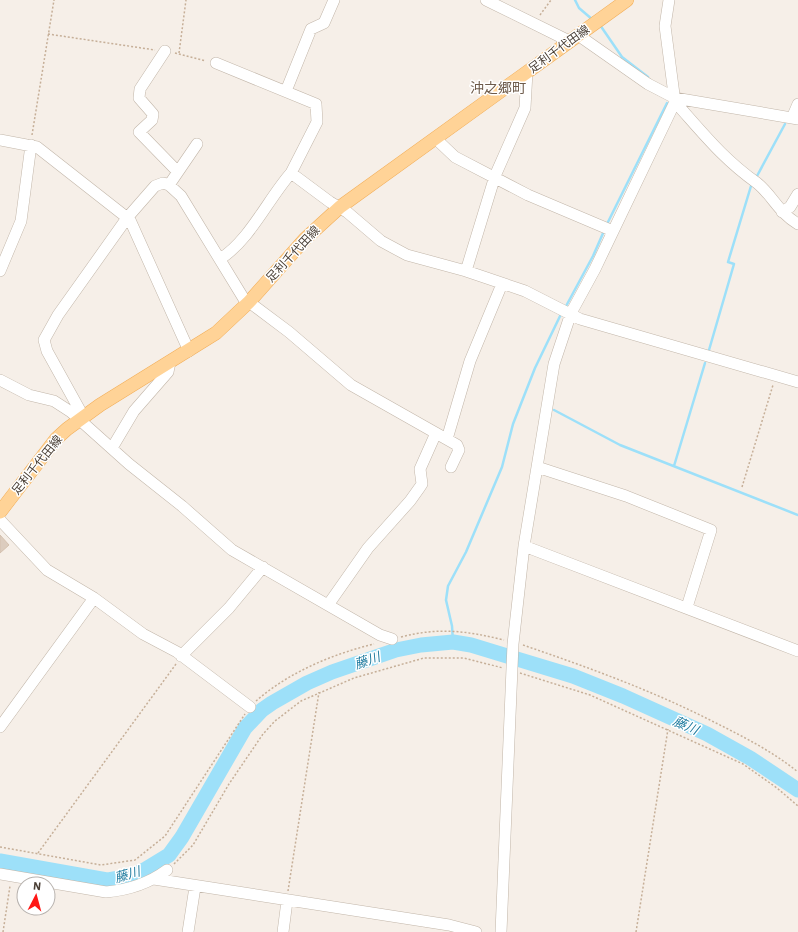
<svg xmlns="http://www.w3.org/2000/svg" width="798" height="932" viewBox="0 0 798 932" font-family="'IBM Plex Sans','Noto Sans JP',sans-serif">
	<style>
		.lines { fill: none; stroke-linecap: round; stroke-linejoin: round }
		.stream { stroke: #9de0f9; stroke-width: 2.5 }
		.river { stroke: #9de0f9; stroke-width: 15 }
		.building { fill: #dcccbe; stroke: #d4c0ae }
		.minor-casing { stroke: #c2b6a9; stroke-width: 12 }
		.major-casing { stroke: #f2ae59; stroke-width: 14 }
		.path { stroke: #c6af98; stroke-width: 1.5; stroke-dasharray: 2 2; stroke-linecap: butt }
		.minor { stroke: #fff; stroke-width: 11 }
		.major { stroke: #ffd397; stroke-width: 13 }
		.labels { text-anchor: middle; stroke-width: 3; stroke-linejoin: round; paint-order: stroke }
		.street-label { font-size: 12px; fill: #4a3f35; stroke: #fff }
		.water-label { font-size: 13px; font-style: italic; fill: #1e7b9f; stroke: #fff }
		.quarter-label { font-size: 14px; fill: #6e5b4b; stroke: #fff }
	</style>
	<rect width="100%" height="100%" fill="#f6efe8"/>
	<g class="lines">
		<path class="stream" d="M575 0 579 8 593 20
			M600 25 622 57 648 77
			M757 176 785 124
			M607 224 667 103
			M565 308 593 256 604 231
			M709 350 734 264 728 262 751 186
			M554 410 620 445 798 515
			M674 466 705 363
			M453 642 452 626 446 600 448 586 466 552 502 467 513 424 535 368 562 312"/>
		<path class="river" d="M0 861 107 880 134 875 146 869 169 855 182 837 245 728 262 710 272 703 307 683 332 672 396 650 421 645 453 642 471 645 573 676 623 696 707 734 750 758 798 790"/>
	</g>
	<path class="building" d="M0 535 9 545 0 553Z"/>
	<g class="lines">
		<g class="minor-casing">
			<path id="minor" d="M486 0 569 41
				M578 35 648 84 675 98 798 119
				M165 51 140 89 139 98 153 114 152 120 139 132 177 171
				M216 63 316 104 317 122 291 173 330 202 347 212 381 241 407 255 466 271 525 291 580 319 798 382
				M286 91 311 29 324 23 334 0
				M675 102C703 133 722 158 757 183 772 195 779 213 798 224
				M792 118 798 104
				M436 139 455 157 528 195 613 231
				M0 140 37 147 130 220 189 351
				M169 185 197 144
				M782 212 790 207 798 194
				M220 259C250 240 268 199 291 173
				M0 271 21 221 31 145
				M466 271 495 176 525 108 527 72
				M249 302 289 332 351 385 457 445 459 450 451 467
				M0 380 29 395 54 401 71 412 129 464 182 506 232 550 380 635 392 639
				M83 416 47 351 44 340 58 315 127 218 155 186 163 183 169 185 181 196 247 304
				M447 439 470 361 502 284
				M112 448 134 411 168 372 170 362
				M537 467 626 496 711 530 687 607
				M0 520 47 570 94 598 143 634 177 652 250 707
				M524 546 798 651
				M328 605 368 548 410 501 420 487 422 484 420 469 436 433
				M181 656 229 608 263 567
				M0 727 94 598
				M0 874 106 892C129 890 148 884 167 870
				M154 879 449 925 476 932
				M188 932 195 887
				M283 932 287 901
				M501 932 513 644 524 546 554 364 571 313 595 269 675 102 665 26 669 0"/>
		</g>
		<g class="major-casing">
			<path id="major" d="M0 512 56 439 67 429 100 405 216 333 249 302 305 239 340 207 627 0"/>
		</g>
		<path class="path" d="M540 15 551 0
			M48 34 155 50
			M175 53 206 61
			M179 53 186 0
			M32 135 54 0
			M742 487 773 385
			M401 637C439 627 467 631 504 640
			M523 645C587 667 651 690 712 721 742 736 772 751 798 772
			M520 673 590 695 743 764 777 788 798 806
			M256 701C289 672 333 654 374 644
			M0 847 101 865 135 860 165 836 245 714
			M38 853 176 664
			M174 864 193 845 229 784 263 734 275 721 301 701 354 678 424 658H464L503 668
			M288 891 319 692
			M3 932 10 886
			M636 932 668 729"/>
		<use href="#minor" class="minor"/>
		<use href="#major" class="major"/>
	</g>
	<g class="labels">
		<g class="street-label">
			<text transform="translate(559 49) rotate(-36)" y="4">足利千代田線</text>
			<text transform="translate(293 254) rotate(-47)" y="4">足利千代田線</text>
			<text transform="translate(37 465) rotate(-51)" y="4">足利千代田線</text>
		</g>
		<g class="water-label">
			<text transform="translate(367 660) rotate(-19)" y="5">藤川</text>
			<text transform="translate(686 725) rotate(24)" y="5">藤川</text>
			<text transform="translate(127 874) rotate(-16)" y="5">藤川</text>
		</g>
		<g class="quarter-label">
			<text x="498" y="93">沖之郷町</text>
		</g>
	</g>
	<g transform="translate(36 896) rotate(6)"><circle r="19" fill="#ffffff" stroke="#b7b2ae"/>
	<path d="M0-3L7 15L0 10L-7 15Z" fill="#ff1715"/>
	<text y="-6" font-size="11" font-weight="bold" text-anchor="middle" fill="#4a3f35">N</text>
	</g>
</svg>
